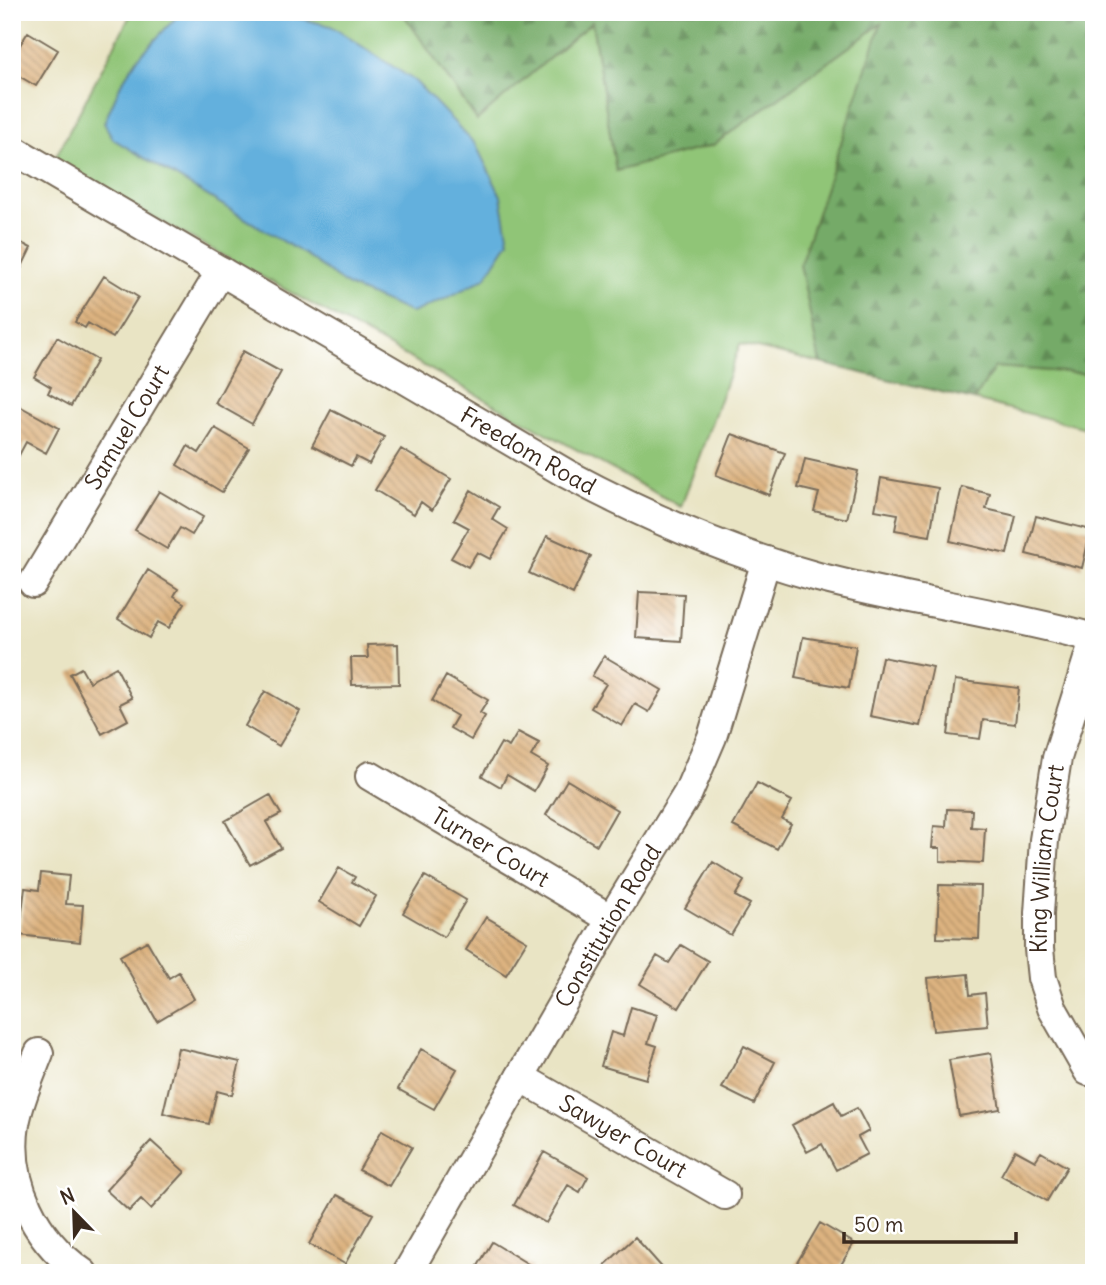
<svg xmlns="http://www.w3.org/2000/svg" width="1106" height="1285" viewBox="0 0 1106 1285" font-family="Delius,sans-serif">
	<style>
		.grass { fill: #90c577; stroke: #66784a; stroke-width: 2 }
		.forest { fill: url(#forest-firs); stroke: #586a43; stroke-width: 2 }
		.water { fill: #64b0dd; stroke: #506d7e; stroke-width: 2 }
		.building { fill: url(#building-back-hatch) }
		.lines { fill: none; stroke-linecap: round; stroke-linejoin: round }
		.street-casing { stroke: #786b58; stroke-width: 32 }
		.street { stroke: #fff; stroke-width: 28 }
		.labels { text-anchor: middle; stroke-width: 7; stroke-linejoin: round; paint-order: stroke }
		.street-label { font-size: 23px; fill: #3b2a1e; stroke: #fff }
	</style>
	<defs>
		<pattern id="forest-firs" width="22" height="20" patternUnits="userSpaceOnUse" patternTransform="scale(1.75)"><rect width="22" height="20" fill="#74aa68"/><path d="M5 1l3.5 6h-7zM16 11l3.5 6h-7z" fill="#608b55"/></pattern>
		<pattern id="building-back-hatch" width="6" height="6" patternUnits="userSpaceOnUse" patternTransform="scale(1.75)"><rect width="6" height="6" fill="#ddb380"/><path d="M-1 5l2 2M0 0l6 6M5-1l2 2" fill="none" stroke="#b49268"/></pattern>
	</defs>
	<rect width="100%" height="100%" fill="#fff"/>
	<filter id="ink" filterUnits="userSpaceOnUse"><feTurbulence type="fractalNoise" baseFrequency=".0143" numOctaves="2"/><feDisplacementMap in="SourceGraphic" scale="14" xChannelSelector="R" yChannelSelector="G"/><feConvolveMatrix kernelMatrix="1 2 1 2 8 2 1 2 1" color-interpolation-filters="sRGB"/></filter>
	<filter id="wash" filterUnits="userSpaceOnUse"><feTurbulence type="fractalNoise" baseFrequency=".00686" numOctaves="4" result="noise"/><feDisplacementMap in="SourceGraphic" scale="28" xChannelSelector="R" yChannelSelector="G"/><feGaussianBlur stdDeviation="1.57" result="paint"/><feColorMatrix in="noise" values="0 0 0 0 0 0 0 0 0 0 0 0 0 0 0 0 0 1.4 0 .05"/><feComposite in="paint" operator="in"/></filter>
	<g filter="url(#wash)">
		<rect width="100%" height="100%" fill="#e9e4c4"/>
		<path class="grass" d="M132 12H402L477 120 592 22 616 171 713 145 882 23 800 264 820 363 740 344 681 507 53 162Z
			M995 367 1094 374V430L974 400Z"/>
		<path class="forest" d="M402 12H1094V374L995 367 974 400 820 363 800 264 881 24 713 145 616 171 592 22 477 120Z"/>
		<path class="water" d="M181 12H274L331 26 415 81 476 145 501 196 509 241 485 278 447 298 412 313 348 286 304 254 113 139 104 123 121 84 137 59Z"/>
		<g id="blocks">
			<path class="building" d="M28 32 58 50 36 86 12 72V58Z
				M12 238 31 248 18 275 12 272Z
				M104 276 138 297 113 338 88 323 85 328 75 322Z
				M57 337 97 360 71 406 48 393 51 387 34 377Z
				M243 351 281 372 252 424 215 403Z
				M14 403 59 428 46 453 26 442 17 459 12 457Z
				M331 410 384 437 369 464 356 457 351 466 312 446Z
				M215 428 249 448 222 492 177 465 188 446 199 453Z
				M732 434 785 453 769 495 716 475Z
				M401 449 451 479 432 510 421 502 414 514 375 490Z
				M805 459 858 471 847 519 814 511 819 493 798 488Z
				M881 478 938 488 930 536 895 530 898 514 875 510Z
				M962 487 990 494 986 509 1016 516 1007 554 950 541Z
				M471 490 499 507 492 519 508 529 490 559 477 552 468 567 451 558 469 528 454 520Z
				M159 491 203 517 192 535 180 528 167 549 135 530Z
				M1036 516 1091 530 1082 568 1026 554Z
				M547 536 591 556 573 594 529 573Z
				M148 570 178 589 174 596 185 603 169 628 158 622 149 638 118 619Z
				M639 592 684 594 681 641 636 638Z
				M803 637 856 646 849 688 795 678Z
				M398 644 399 684 352 685 351 658H368L367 645Z
				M604 656 662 690 649 712 635 704 622 726 591 708 606 684 592 676Z
				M882 657 933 667 920 726 870 716Z
				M116 667 132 698 120 704 128 720 102 734 70 674 81 668 89 682Z
				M446 676 488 700 480 713 485 716 471 740 450 728 457 716 432 701Z
				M955 680 1019 688 1015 724 983 720 980 739 948 735Z
				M265 691 300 711 279 746 245 726Z
				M518 732 539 743 531 756 548 766 534 791 507 775 501 787 482 776 501 743 509 747Z
				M567 780 617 810 597 845 546 815Z
				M757 783 792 801 782 819 791 824 777 849 733 826Z
				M270 795 281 814 266 822 281 848 250 865 225 821Z
				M947 809 972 810 971 827 985 828 983 863 940 861V848H932L934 826 946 827Z
				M713 862 744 881 735 896 750 904 731 935 685 908Z
				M339 868 355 877 352 882 376 896 359 926 319 902Z
				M41 873 69 876 66 904 83 905 80 942 19 935 25 888 39 890Z
				M425 876 466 900 444 937 403 913Z
				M939 885 981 886 979 939 937 938Z
				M486 917 527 941 506 975 466 950Z
				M147 941 169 978 179 972 194 999 157 1021 120 956Z
				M681 945 708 961 679 1008 640 984 657 956 669 963Z
				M968 974 970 995 985 993 988 1026 933 1031 928 978Z
				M631 1007 657 1015 648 1043 657 1046 646 1079 601 1066 611 1032 623 1036Z
				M744 1046 775 1062 754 1104 722 1088Z
				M178 1048 240 1062 232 1095 217 1091 209 1124 163 1113Z
				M421 1049 457 1069 434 1109 398 1089Z
				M991 1053 1000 1109 959 1116 949 1060Z
				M834 1102 841 1116 857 1108 869 1131 858 1137 867 1154 836 1170 822 1144 807 1152 792 1125Z
				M382 1130 412 1147 389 1186 359 1170Z
				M151 1141 185 1172 151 1209 141 1199 129 1211 106 1190Z
				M1015 1150 1035 1161 1041 1152 1067 1167 1047 1201 1001 1175Z
				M544 1152 588 1177 580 1192 568 1185 546 1223 514 1205Z
				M337 1195 373 1214 345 1264 309 1244Z
				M820 1223 854 1243 836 1273H791Z
				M635 1237 667 1273H609L603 1267Z
				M492 1242 533 1267 529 1273 475 1271Z"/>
		</g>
	</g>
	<g filter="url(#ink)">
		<use href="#blocks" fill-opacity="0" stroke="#786b58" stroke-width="2"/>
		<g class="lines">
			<g class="street-casing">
				<g id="street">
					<path id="s1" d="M12 149 567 474C647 517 730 553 818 577 909 601 1003 613 1094 638"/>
					<path id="s2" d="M33 583 221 271"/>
					<path id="s3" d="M370 776 611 919"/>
					<path d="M39 1053C30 1076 19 1100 15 1124 6 1182 35 1240 83 1273"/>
					<path id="s4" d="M1088 1071 1052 1008 1042 978 1039 949V913L1044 840 1057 758 1094 640"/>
					<path id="s5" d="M520 1077 725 1195"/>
					<path id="s6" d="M407 1273 611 919 688 793 712 737 766 561"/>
				</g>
			</g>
			<use href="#street" class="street"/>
		</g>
	</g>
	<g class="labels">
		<g class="street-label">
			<text dy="8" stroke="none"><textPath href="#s2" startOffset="182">Samuel Court</textPath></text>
			<text dy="8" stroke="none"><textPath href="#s1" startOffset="598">Freedom Road</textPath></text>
			<text dy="8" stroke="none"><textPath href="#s3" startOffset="140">Turner Court</textPath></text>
			<text dy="8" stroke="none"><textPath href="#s4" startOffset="224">King William Court</textPath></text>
			<text dy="8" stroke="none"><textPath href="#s6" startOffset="401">Constitution Road</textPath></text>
			<text dy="8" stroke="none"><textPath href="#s5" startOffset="119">Sawyer Court</textPath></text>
		</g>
	</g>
	<rect width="1106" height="1285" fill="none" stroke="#fff" stroke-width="42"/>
	<g transform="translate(74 1212) rotate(337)" stroke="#ffffff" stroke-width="5" paint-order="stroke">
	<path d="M0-5L12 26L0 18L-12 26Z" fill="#3b2a1e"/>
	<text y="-10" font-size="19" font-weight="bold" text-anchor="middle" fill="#3b2a1e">N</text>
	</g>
	<path d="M844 1232v10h172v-10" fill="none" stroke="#3b2a1e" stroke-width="3.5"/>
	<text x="854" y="1232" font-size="21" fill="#3b2a1e" stroke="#ffffff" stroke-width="5" paint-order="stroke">50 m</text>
</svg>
